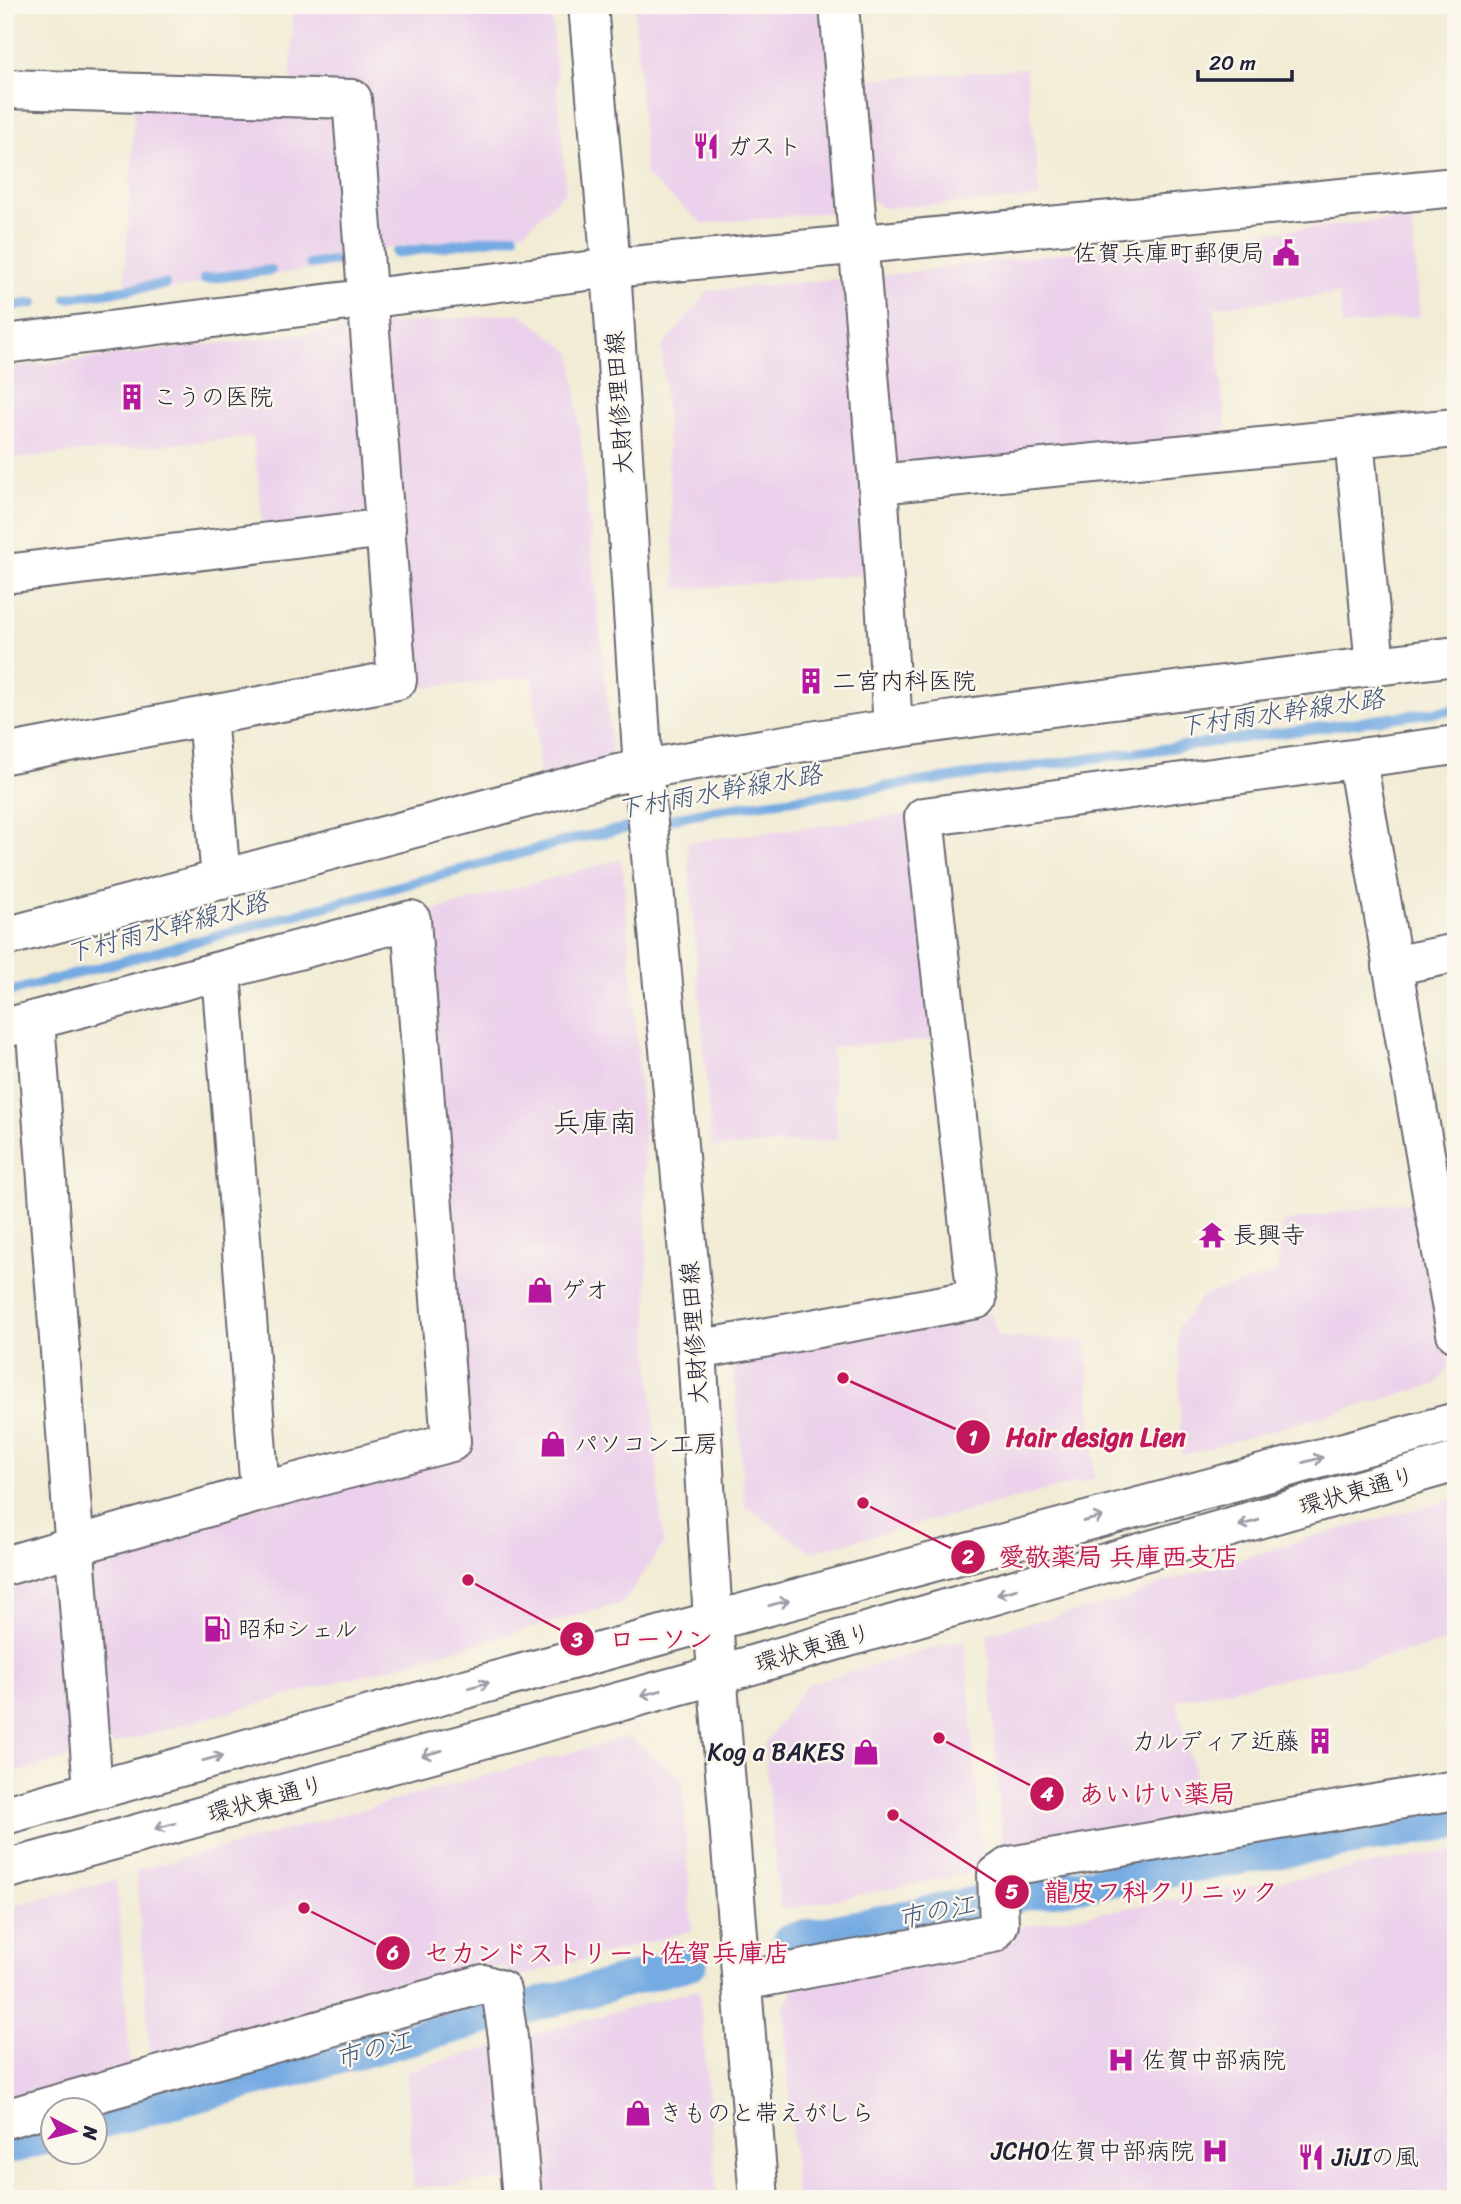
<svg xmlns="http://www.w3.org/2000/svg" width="1461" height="2204" viewBox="0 0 1461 2204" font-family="Sriracha,'Klee One',sans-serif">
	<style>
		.built { fill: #ebd1eb }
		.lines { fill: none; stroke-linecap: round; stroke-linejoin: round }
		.stream { stroke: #75aae2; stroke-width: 10 }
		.canal { stroke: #75aae2; stroke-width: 33 }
		.minor-casing { stroke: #6b6971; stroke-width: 42 }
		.major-casing { stroke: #6b6971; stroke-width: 42 }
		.minor { stroke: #fff; stroke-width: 38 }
		.major { stroke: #fff; stroke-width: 38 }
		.oneway { stroke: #9c9ca7 }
		.labels { text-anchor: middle; stroke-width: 5; stroke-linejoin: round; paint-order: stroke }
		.poi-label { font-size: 24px; fill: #22223b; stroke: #fbf7ec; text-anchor: start }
		.street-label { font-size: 24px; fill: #22223b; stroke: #fbf7ec }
		.water-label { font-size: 26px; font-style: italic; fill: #43587e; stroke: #fbf7ec }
		.quarter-label { font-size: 28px; fill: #22223b; stroke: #fbf7ec }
		.leader { fill: none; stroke: #c2185b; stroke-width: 2.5 }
		.callout-dot { fill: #c2185b; stroke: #fbf7ec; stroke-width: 2.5 }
		.mark-label { font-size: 21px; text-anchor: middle; font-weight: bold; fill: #fff }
		.callout-label { font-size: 26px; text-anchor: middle; font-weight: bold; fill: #c2185b; stroke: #fbf7ec; stroke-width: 5; stroke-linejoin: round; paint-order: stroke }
	</style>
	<rect width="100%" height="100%" fill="#fbf7ec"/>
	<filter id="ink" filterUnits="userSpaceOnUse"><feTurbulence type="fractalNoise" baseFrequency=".0143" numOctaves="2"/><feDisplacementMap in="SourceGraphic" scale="14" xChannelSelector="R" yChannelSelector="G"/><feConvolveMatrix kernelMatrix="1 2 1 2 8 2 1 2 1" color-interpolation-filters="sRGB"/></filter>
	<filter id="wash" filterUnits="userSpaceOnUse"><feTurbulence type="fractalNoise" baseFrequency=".00686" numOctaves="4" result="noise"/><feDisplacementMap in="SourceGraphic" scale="28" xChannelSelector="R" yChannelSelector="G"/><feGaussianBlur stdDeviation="1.57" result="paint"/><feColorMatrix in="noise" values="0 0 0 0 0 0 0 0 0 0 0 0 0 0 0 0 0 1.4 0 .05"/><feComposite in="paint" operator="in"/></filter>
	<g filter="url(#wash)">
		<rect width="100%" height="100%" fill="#f2ecd5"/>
		<path class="built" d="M293 5H551L566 191 525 231 379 249 365 89 291 87Z
			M634 5H827L842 200 833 212 703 224 646 176Z
			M1026 68 1040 198 884 208 868 197 859 80Z
			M135 101 345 107 354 264 124 295Z
			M1411 218 1420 316 1342 326 1339 294 1214 307 1227 440 886 469 879 276 1061 253Z
			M837 279 851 297 871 574 676 590 662 347 709 291Z
			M520 313 572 353 612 749 604 766 540 784 533 677 408 689 380 325Z
			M355 328 371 519 264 533 253 437 5 459V368Z
			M913 814 938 1040 831 1047 838 1140 712 1148 687 842Z
			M622 859 644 1133 649 1347 663 1545 623 1603 114 1744 100 1735 89 1572 103 1551 464 1449 427 912Z
			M1422 1199 1449 1366 1437 1384 1181 1456 1178 1327 1203 1296 1278 1273 1282 1222Z
			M991 1314 999 1337 1086 1341 1095 1478 811 1552 745 1506 733 1360Z
			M1451 1500 1456 1503V1640L1350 1665 1176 1700 1207 1822 1003 1856 987 1633 1127 1599 1162 1583 1311 1537Z
			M51 1564 64 1573 76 1744 66 1759 5 1775V1577Z
			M965 1639 983 1871 780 1910 764 1745 807 1684Z
			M628 1737 682 1778 692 1931 511 1978 504 1966 151 2068 136 1871Z
			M1456 1850V2199H796L784 2005 796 1986 1013 1940 1018 1927Z
			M116 1879 131 2073 5 2107V1908Z
			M699 1989 718 2199H532L520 2038Z
			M500 2045 510 2180 413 2188 407 2071Z"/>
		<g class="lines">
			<path class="stream" d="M396 253 514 236
				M310 264 342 260
				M204 279 271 270
				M67 298 165 284
				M5 307 34 303
				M656 822 713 810 1456 709
				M5 993 574 839 641 825"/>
			<path class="canal" d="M789 1940 974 1903 1456 1822
				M94 2124 691 1963
				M5 2149 52 2136"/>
		</g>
	</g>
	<g filter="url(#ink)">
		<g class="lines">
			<g class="minor-casing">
				<path id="minor" d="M588 5 611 268 643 769 697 1350 713 1621 759 2199
					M839 5 878 484 893 728
					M5 89 352 99 397 680 5 754
					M5 344 611 268 1456 187
					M1354 438 1375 667
					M878 484 1456 428
					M5 574 386 528
					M207 715 221 880
					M1357 760 1456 1333
					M5 937 613 775C892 722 1175 692 1456 656
					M1392 966 1456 953
					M221 971 260 1492
					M35 1020 93 1790
					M5 1028 411 920 451 1442 260 1492 5 1566
					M697 1350 977 1299 924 817 1456 745
					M743 1981 993 1933 999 1924 997 1875 1010 1866 1456 1790
					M5 2119 483 1984 501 1990 508 2037 522 2199"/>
			</g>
			<g class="major-casing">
				<path id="major" d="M5 1815 713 1621 1456 1422
					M5 1870 717 1675 1456 1462"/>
			</g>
			<use href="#minor" class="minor"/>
			<use href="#major" class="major"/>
		</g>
		<defs><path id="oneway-shaft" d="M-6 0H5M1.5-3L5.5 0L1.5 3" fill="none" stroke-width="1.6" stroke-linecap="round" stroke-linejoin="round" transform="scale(1.75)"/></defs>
		<g class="oneway">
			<use href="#oneway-shaft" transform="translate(1313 1460) rotate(-15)"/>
			<use href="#oneway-shaft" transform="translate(1093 1519) rotate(-15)"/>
			<use href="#oneway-shaft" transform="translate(1249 1523) rotate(164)"/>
			<use href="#oneway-shaft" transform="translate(1007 1592) rotate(164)"/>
			<use href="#oneway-shaft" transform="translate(779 1603) rotate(-15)"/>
			<use href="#oneway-shaft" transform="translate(479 1685) rotate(-15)"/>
			<use href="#oneway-shaft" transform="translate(651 1693) rotate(165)"/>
			<use href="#oneway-shaft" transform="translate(432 1753) rotate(165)"/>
			<use href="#oneway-shaft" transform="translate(213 1758) rotate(-15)"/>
			<use href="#oneway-shaft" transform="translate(165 1826) rotate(165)"/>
		</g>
	</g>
	<defs>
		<g id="restaurant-bare" transform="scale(2.1)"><path d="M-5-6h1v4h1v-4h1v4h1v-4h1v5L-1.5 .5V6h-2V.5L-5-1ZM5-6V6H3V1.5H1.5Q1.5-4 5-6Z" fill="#b5179e" stroke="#fbf7ec" stroke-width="2.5" paint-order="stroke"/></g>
		<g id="civic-bare" transform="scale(2.1)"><path d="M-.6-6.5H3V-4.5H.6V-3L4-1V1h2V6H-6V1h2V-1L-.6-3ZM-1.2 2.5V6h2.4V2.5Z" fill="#b5179e" stroke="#fbf7ec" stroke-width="2.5" paint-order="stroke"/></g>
		<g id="building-bare" transform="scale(2.1)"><path d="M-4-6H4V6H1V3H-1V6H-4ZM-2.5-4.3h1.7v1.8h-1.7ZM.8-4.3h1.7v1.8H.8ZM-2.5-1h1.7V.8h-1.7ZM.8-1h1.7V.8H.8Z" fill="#b5179e" stroke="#fbf7ec" stroke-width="2.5" paint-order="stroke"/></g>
		<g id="temple-bare" transform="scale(2.1)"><path d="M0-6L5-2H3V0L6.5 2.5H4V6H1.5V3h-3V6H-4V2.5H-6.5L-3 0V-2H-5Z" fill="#b5179e" stroke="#fbf7ec" stroke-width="2.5" paint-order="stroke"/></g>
		<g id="shop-bare" transform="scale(2.1)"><path d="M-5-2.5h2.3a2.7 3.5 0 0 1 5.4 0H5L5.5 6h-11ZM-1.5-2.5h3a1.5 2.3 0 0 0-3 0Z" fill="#b5179e" stroke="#fbf7ec" stroke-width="2.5" paint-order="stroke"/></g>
		<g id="fuel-bare" transform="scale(2.1)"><path d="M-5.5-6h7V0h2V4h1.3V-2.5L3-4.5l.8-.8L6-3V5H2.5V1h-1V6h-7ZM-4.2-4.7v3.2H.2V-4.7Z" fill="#b5179e" stroke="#fbf7ec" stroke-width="2.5" paint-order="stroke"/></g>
		<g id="hospital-bare" transform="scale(2.1)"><path d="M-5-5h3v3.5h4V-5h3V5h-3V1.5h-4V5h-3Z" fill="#b5179e" stroke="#fbf7ec" stroke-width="2.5" paint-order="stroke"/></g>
	</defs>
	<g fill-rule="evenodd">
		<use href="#restaurant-bare" x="706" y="146"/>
		<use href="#civic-bare" x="1286" y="253"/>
		<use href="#building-bare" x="132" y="397"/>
		<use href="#building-bare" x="811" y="681"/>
		<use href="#temple-bare" x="1212" y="1235"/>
		<use href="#shop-bare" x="540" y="1290"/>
		<use href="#shop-bare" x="553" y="1444"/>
		<use href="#fuel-bare" x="217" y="1629"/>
		<use href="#building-bare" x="1320" y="1741"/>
		<use href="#shop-bare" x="866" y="1752"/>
		<use href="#hospital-bare" x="1121" y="2060"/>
		<use href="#shop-bare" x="638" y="2113"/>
		<use href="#hospital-bare" x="1215" y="2151"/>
		<use href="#restaurant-bare" x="1311" y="2157"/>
	</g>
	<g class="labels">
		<g class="poi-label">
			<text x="727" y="154">ガスト</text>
			<text x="1265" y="261" text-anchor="end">佐賀兵庫町郵便局</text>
			<text x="153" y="405">こうの医院</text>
			<text x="832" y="689">二宮内科医院</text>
			<text x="1233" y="1243">長興寺</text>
			<text x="561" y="1298">ゲオ</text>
			<text x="574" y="1452">パソコン工房</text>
			<text x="238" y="1637">昭和シェル</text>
			<text x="1299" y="1749" text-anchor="end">カルディア近藤</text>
			<text x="845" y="1760" text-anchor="end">Kog a BAKES</text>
			<text x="1142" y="2068">佐賀中部病院</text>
			<text x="659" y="2121">きものと帯えがしら</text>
			<text x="1194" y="2159" text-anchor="end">JCHO佐賀中部病院</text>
			<text x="1332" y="2165">JiJIの風</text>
		</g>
		<g class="street-label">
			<text transform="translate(619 403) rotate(-94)" y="8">大財修理田線</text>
			<text transform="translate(694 1333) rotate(-94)" y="8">大財修理田線</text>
			<text transform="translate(1357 1491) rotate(-16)" y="8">環状東通り</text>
			<text transform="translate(813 1648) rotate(-16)" y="8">環状東通り</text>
			<text transform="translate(266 1799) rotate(-15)" y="8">環状東通り</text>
		</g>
		<g class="water-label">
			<text transform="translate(1281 712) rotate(-8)" y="9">下村雨水幹線水路</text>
			<text transform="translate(719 791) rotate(-10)" y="9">下村雨水幹線水路</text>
			<text transform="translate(167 927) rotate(-15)" y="9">下村雨水幹線水路</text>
			<text transform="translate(936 1911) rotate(-11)" y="9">市の江</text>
			<text transform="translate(373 2049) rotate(-15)" y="9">市の江</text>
		</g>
		<g class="quarter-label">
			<text x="595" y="1132">兵庫南</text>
		</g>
	</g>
	<path class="leader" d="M843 1378L973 1437M863 1503L968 1557M468 1580L577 1639M939 1738L1047 1794M893 1815L1012 1892M304 1908L393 1953"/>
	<g class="callout-dot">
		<circle cx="843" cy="1378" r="7"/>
		<circle cx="863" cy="1503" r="7"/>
		<circle cx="468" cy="1580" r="7"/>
		<circle cx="939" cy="1738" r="7"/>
		<circle cx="893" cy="1815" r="7"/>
		<circle cx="304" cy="1908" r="7"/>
		<circle cx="973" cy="1437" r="18"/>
		<circle cx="968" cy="1557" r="18"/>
		<circle cx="577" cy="1639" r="18"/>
		<circle cx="1047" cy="1794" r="18"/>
		<circle cx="1012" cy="1892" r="18"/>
		<circle cx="393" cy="1953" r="18"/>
	</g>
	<g class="mark-label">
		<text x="973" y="1445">1</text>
		<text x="968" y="1564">2</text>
		<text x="577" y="1647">3</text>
		<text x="1047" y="1801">4</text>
		<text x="1012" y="1899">5</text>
		<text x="393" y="1960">6</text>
	</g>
	<g class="callout-label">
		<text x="1096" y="1446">Hair design Lien</text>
		<text x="1119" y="1566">愛敬薬局 兵庫西支店</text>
		<text x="661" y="1648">ローソン</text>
		<text x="1157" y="1803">あいけい薬局</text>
		<text x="1161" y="1901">龍皮フ科クリニック</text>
		<text x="607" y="1962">セカンドストリート佐賀兵庫店</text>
	</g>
	<rect width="1461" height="2204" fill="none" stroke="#fbf7ec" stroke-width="28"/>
	<g transform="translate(74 2131) rotate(97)"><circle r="33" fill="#fbf7ec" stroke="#a4a2a5" stroke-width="2"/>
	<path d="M0-5L12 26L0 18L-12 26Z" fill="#b5179e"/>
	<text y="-10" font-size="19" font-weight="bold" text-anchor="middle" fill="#22223b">N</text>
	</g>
	<path d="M1198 70v10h94v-10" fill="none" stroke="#22223b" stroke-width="3.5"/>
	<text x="1209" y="70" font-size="21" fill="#22223b" stroke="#fbf7ec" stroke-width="5" paint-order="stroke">20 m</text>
</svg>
